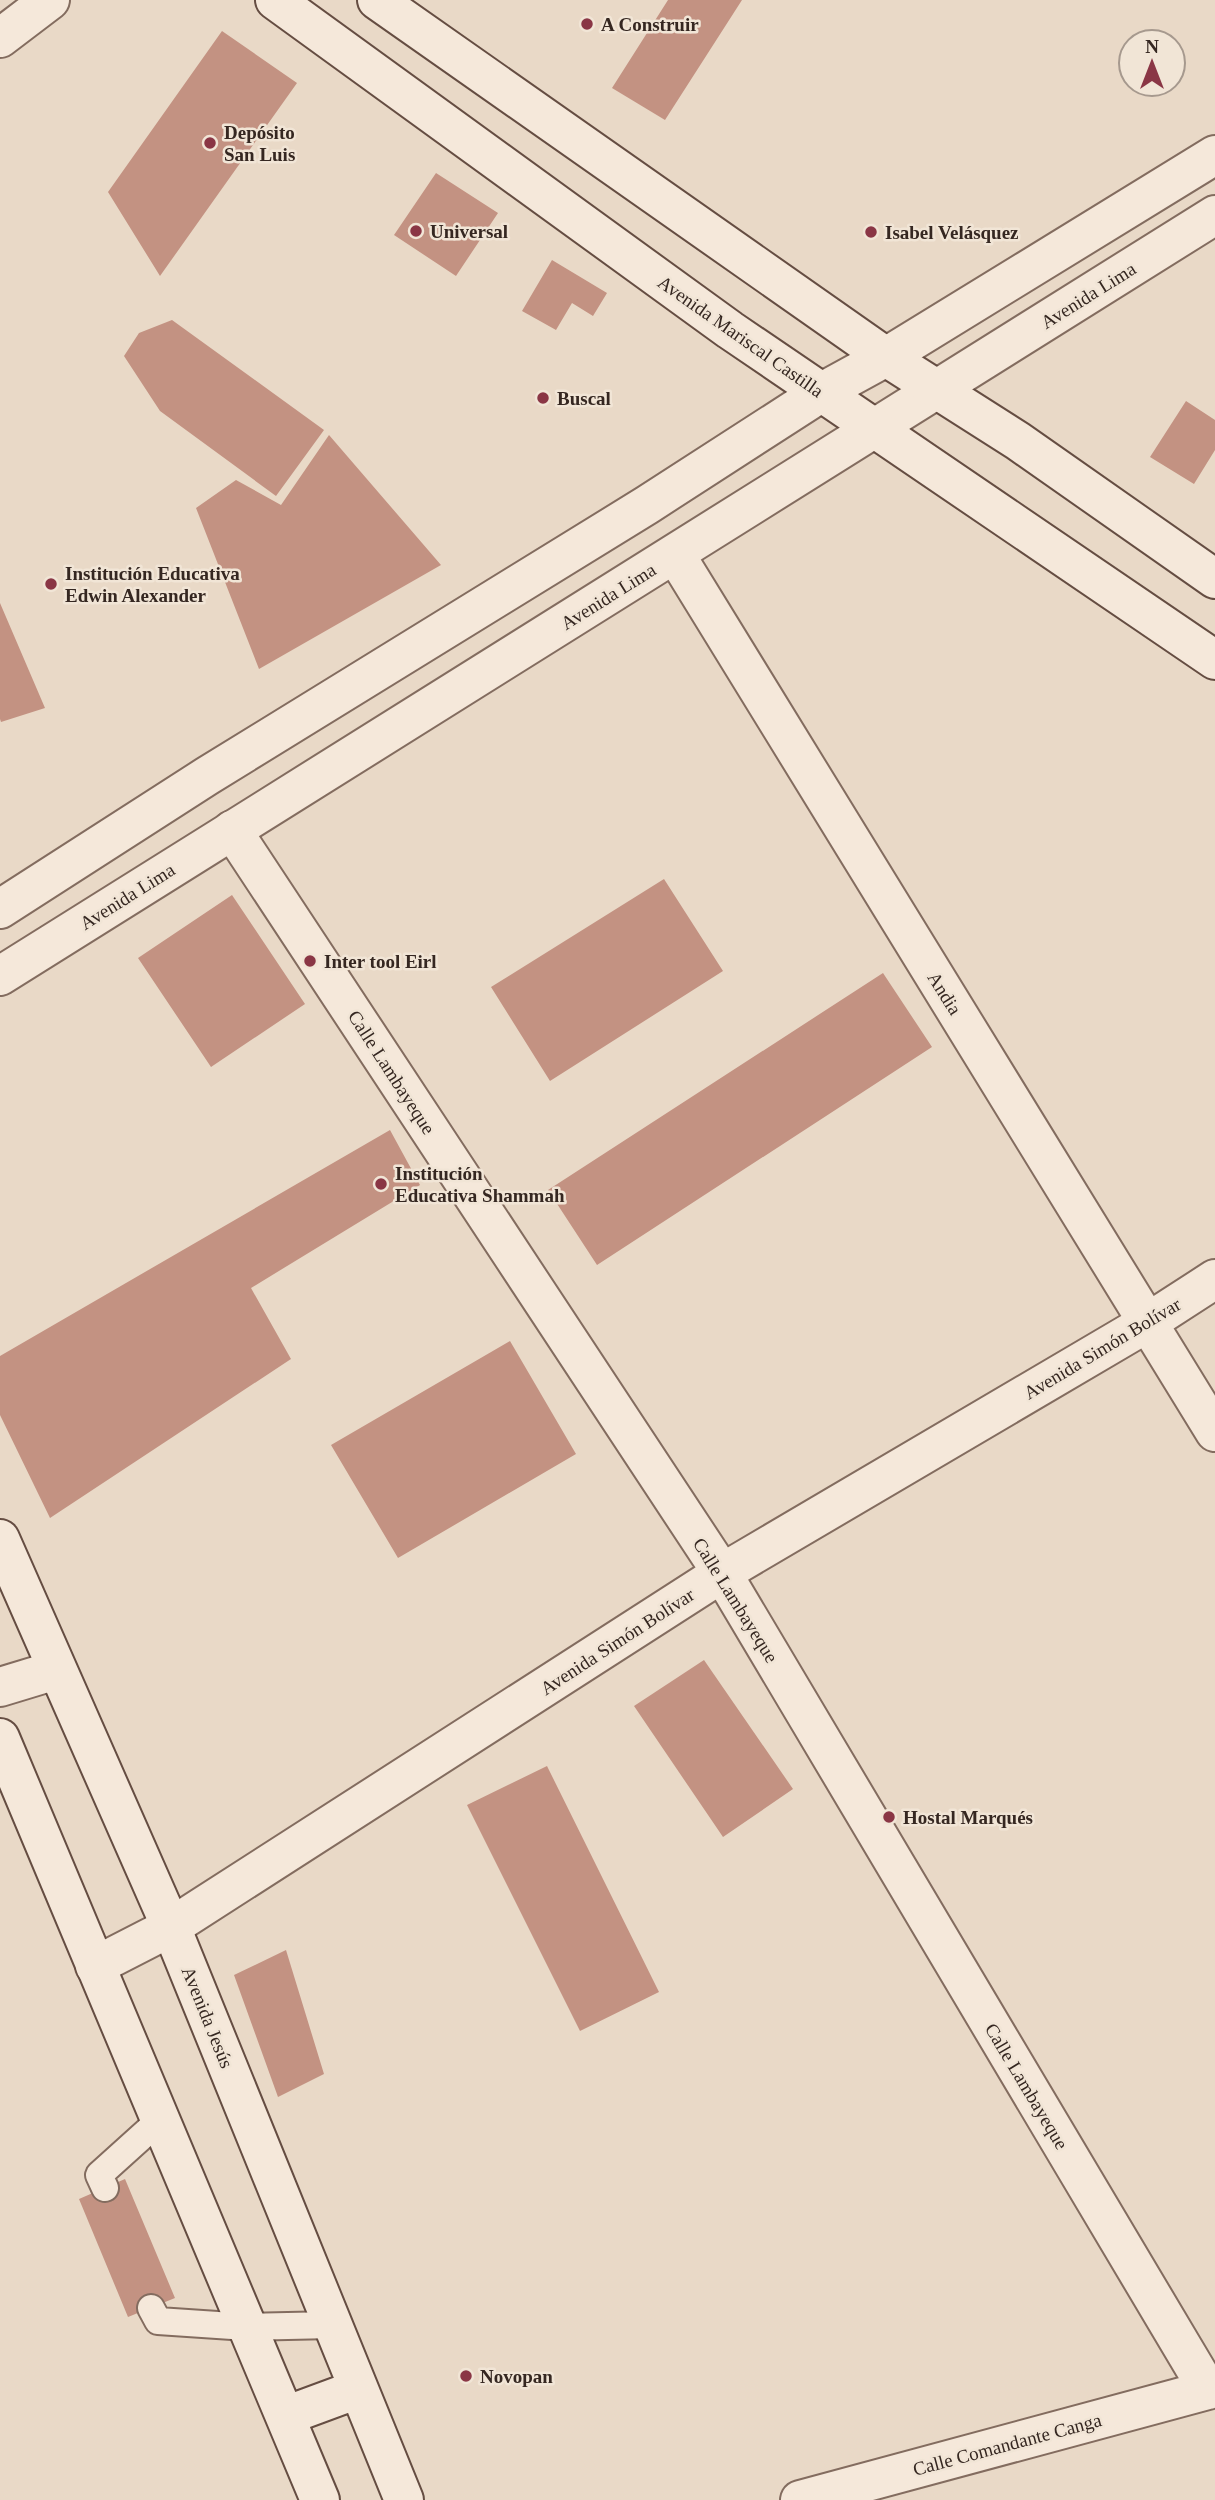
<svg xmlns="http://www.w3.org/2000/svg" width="1215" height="2500" viewBox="0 0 1215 2500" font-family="Georgia,serif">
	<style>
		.building { fill: #c39282 }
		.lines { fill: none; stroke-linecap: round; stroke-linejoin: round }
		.service-casing { stroke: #836c5f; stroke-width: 30 }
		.minor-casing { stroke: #836c5f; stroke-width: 42 }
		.tertiary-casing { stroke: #836c5f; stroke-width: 42 }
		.secondary-casing { stroke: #654d42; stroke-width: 42 }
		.service { stroke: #f5e8da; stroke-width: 26 }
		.minor { stroke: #f5e8da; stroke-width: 38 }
		.tertiary { stroke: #f5e8da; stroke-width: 38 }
		.secondary { stroke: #f5e8da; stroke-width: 38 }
		.poi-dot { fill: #8a3645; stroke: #f1e5d6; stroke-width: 2.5 }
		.labels { text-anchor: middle; stroke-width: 5; stroke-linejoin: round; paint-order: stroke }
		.poi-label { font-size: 19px; font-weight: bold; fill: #352721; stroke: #f1e5d6; text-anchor: start }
		.street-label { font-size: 19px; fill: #352721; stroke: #f1e5d6 }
	</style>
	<rect width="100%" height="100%" fill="#e9d9c7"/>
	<path class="building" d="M668 0H742L665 120 612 88Z
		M222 31 297 83 160 276 108 192Z
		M436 173 498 213 456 276 394 235Z
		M552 260 607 293 593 316 572 303 556 330 522 311Z
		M172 320 324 430 276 496 160 411 124 356 139 333Z
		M1186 401 1215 420V450L1194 484 1150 457Z
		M329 435 441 565 259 669 196 508 236 480 281 505Z
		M0 603 45 708 1 722 0 719Z
		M664 879 723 971 550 1081 491 987Z
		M232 895 305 1004 211 1067 138 958Z
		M883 973 932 1047 597 1265 548 1190Z
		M390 1130 420 1185 251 1288 291 1359 50 1518 0 1415V1356Z
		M510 1341 576 1454 398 1558 331 1445Z
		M704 1660 793 1789 723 1837 634 1706Z
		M547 1766 659 1992 580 2031 467 1805Z
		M286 1950 324 2074 278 2097 234 1975Z
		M125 2179 175 2298 128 2317 79 2199Z"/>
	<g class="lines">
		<g class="service-casing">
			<path id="service" d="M105 2188 99 2175 160 2120
				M151 2308 158 2321 247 2327 333 2325"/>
		</g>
		<g class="minor-casing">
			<path id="minor" d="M0 38 50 0
				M675 554 1215 1432
				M232 830 722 1573 1208 2390
				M0 1687 56 1670
				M95 1966 171 1927 722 1573 1147 1323 1215 1279
				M800 2500 1215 2388"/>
		</g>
		<g class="tertiary-casing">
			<path id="tertiary" d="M0 909 207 776 647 505 822 392 886 357 1215 155
				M0 976 1215 215"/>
		</g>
		<g class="secondary-casing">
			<path id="secondary" d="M275 0 730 330 1215 660
				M377 0 886 357 1018 441 1215 579
				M0 1539 171 1927 404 2500
				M0 1738 320 2500
				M285 2416 358 2389"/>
		</g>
		<use href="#service" class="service"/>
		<use href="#minor" class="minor"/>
		<use href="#tertiary" class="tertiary"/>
		<use href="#secondary" class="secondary"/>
	</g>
	<g class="poi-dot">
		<circle cx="587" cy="24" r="7"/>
		<circle cx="210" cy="143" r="7"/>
		<circle cx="416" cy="231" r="7"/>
		<circle cx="871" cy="232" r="7"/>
		<circle cx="543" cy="398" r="7"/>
		<circle cx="51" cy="584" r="7"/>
		<circle cx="310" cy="961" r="7"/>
		<circle cx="381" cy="1184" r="7"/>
		<circle cx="889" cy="1817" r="7"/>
		<circle cx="466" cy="2376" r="7"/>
	</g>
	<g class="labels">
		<g class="poi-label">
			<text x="601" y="31">A Construir</text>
			<text x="224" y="139">Depósito<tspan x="224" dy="22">San Luis</tspan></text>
			<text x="430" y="238">Universal</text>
			<text x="885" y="239">Isabel Velásquez</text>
			<text x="557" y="405">Buscal</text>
			<text x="65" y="580">Institución Educativa<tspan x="65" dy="22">Edwin Alexander</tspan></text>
			<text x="324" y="968">Inter tool Eirl</text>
			<text x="395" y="1180">Institución<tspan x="395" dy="22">Educativa Shammah</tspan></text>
			<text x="903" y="1824">Hostal Marqués</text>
			<text x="480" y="2383">Novopan</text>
		</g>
		<g class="street-label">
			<text transform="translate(1088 295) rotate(-32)" y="7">Avenida Lima</text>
			<text transform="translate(741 336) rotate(35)" y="7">Avenida Mariscal Castilla</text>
			<text transform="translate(608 596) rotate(-32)" y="7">Avenida Lima</text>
			<text transform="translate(127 896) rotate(-32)" y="7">Avenida Lima</text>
			<text transform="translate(945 993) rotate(58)" y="7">Andia</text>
			<text transform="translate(392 1072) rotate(57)" y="7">Calle Lambayeque</text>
			<text transform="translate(1102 1348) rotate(-31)" y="7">Avenida Simón Bolívar</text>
			<text transform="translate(736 1600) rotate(58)" y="7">Calle Lambayeque</text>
			<text transform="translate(617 1641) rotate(-33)" y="7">Avenida Simón Bolívar</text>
			<text transform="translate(208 2017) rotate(68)" y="7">Avenida Jesús</text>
			<text transform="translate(1027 2086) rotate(59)" y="7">Calle Lambayeque</text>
			<text transform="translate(1007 2444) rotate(-15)" y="7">Calle Comandante Canga</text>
		</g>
	</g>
	<g transform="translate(1152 63)"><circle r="33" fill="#f1e5d6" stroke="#a6998e" stroke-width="2"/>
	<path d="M0-5L12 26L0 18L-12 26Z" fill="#8a3645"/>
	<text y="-10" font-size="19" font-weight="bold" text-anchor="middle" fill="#352721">N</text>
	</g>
</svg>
